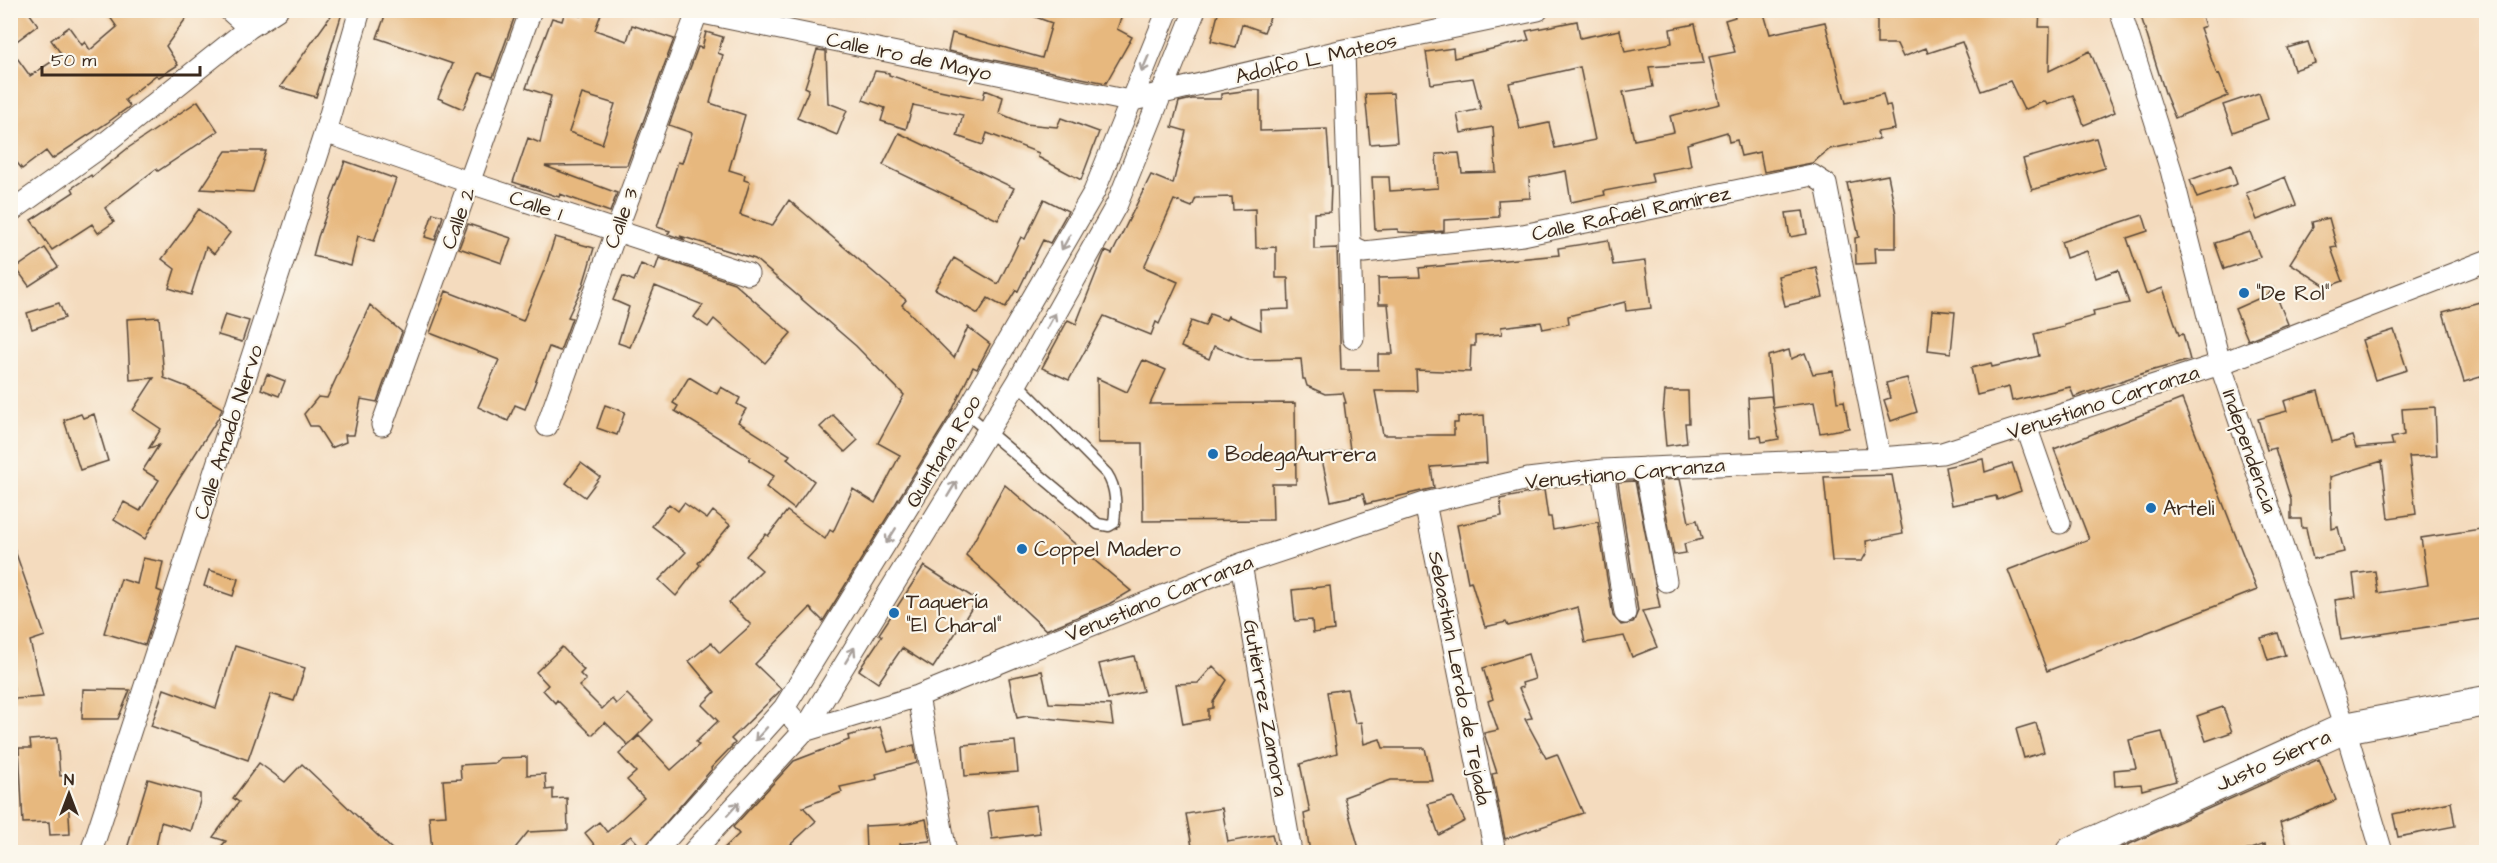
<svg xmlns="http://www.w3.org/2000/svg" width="2497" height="863" viewBox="0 0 2497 863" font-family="'Architects Daughter',sans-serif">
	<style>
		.building { fill: #e7b87e; fill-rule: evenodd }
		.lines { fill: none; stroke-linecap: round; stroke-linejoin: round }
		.service-casing { stroke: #574536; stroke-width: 13 }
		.minor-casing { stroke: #574536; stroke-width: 23 }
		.secondary-casing { stroke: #574536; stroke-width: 32 }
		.service { stroke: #fff; stroke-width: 10 }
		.minor { stroke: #fff; stroke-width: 21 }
		.secondary { stroke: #fff; stroke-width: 30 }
		.oneway { stroke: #a79f9a }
		.poi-dot { fill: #1f6fb2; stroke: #fbf7ec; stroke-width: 2 }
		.labels { text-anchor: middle; stroke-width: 4.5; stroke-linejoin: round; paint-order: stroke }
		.street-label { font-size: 21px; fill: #3b2a1e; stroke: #fbf7ec }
		.poi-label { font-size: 21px; fill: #3b2a1e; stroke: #fbf7ec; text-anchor: start }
	</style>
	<rect width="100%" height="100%" fill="#fbf7ec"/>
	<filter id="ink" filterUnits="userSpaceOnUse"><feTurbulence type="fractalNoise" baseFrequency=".0167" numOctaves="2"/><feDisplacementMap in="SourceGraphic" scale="12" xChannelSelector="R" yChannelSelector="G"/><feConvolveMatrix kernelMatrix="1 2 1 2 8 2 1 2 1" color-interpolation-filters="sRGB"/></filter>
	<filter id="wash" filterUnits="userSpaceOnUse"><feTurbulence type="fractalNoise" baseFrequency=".008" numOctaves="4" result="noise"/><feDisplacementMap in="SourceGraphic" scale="24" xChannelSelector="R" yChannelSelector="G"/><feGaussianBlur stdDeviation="1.35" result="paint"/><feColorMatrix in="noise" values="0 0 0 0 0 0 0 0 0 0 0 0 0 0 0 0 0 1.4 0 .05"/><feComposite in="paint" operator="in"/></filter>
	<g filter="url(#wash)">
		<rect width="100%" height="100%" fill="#f4dbbe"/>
		<g id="blocks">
			<path class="building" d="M10 10H27L38 25 10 46Z
				M105 10H192L166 46 178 65 159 77 156 75 125 100 130 106 107 123 52 159 46 151 22 169 10 154V48L30 76 62 55 51 40 69 27 82 45 85 42 90 50 117 27Z
				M335 10H343L316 97 280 87Z
				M387 10H517L493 77 479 73 463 109 438 98 453 64 377 38Z
				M583 10 601 14 595 30 627 41 632 25 674 39 627 165 545 166 617 193 610 212 560 194 559 197 513 182 528 138 540 143 551 96 526 88 552 18 562 21 565 11 581 16ZM582 94 615 104 602 144 569 132Z
				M1023 10H1124L1117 29 1132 37 1106 83 948 51 952 33 1042 58 1052 23 1022 12Z
				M1211 10H1273L1264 32 1242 24 1236 47 1211 41 1218 14Z
				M1733 10H1763L1770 34 1825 22 1846 103 1883 94 1886 106 1890 105 1895 129 1877 132 1879 139 1830 149 1812 163 1764 172 1760 152 1741 156 1737 140 1729 142 1727 132 1687 144 1691 166 1651 173 1653 182 1604 191 1605 195 1571 202 1566 171 1529 178 1530 198 1498 200 1499 217 1444 220V231L1422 233 1398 232V229L1375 230 1372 177H1389L1390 191 1438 188 1436 154 1459 153 1462 173 1496 172 1493 127 1461 133 1457 114 1481 109 1473 78 1431 84 1426 52 1453 48 1454 58 1529 40 1526 31 1577 21 1580 38 1620 30 1625 52 1672 43 1670 29 1695 24 1704 63 1649 67 1653 87 1623 92 1634 140 1674 132 1670 116 1720 104 1709 57 1735 52 1725 20 1735 17ZM1580 67 1595 140 1555 148 1549 123 1520 129 1509 83Z
				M1877 10H2040L2039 27H2050L2049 71 2090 51 2115 112 2084 125 2073 95 2047 105 2045 101 2024 110 2010 81 1981 91 1962 42 1928 53 1926 48 1903 57 1897 44H1877Z
				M2139 10H2200L2205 26 2200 28 2217 75 2219 74 2228 96 2175 118 2166 96Z
				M706 32 723 37 718 53 723 55 710 103 745 115 729 170 745 175 744 180 750 182 740 215 772 226 789 200 906 300 902 305 954 358 968 327 990 344 977 369 973 367 949 417 823 621 810 608 755 664 781 689 778 693 731 739 735 743 711 768 712 769 643 849 631 836 608 852H600L585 833 599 822 607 832 644 798 627 780 636 772 619 754 639 736 671 770 699 745 696 742 718 721 702 705 715 692 689 661 711 643 720 653 751 625 729 603 762 570 746 556 766 534 768 536 787 511 825 539 830 530 833 532 853 489 875 503 900 455 878 443 904 395 856 346 755 259 680 236 685 240 668 234 670 231 657 227 678 162 682 163 692 133 669 125 698 47 702 48Z
				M2308 42 2315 63 2294 70 2287 48Z
				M817 50 826 51 828 103 847 110 837 135 797 118 809 89 805 87Z
				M875 71 889 73V75L925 87 983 99 985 90 1003 97 999 113 1025 124 1057 127 1061 118 1099 132 1081 180 1038 157 1039 153 987 133 983 145 957 136 963 115 913 105 906 129 881 121 885 108 863 100Z
				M1250 90H1260V131L1327 129 1331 186 1330 212 1314 213V249L1337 248 1341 370H1378V354H1393L1388 304H1379L1378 278 1420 277 1419 268 1559 255 1558 248 1608 240 1613 265 1645 261 1651 308 1626 311 1625 302 1568 316 1569 324 1543 329 1541 322 1501 327 1502 334 1475 336V346H1471L1470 372 1416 370 1417 391H1375L1383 435H1454V423H1458V417L1484 415 1487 463 1431 467 1434 488 1366 504 1363 494 1331 501 1321 455 1350 450 1344 403H1346L1343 393 1325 394 1307 386 1305 379H1303L1301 359 1248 360 1214 346 1209 359 1181 347 1191 321 1205 326 1210 314 1226 320 1228 316 1261 330 1260 310 1289 309 1288 278H1276V247L1256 248 1255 209 1233 210 1232 197 1196 198 1192 207 1174 200 1144 267 1178 282 1159 324 1156 322 1151 335 1104 316 1069 380 1042 368 1068 320 1076 324 1102 258 1105 251 1112 254 1151 175 1173 184 1186 131 1172 127 1179 102 1192 99H1221V94Z
				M1393 93 1397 142 1370 144 1365 94Z
				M2259 93 2268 119 2233 132 2223 105Z
				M198 101 218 131 158 171 156 169 105 208 114 222 98 233 92 224 52 250 31 220 74 192 72 188 91 175 92 177 128 148Z
				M899 133 1014 188 998 220 883 165Z
				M2096 138 2105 168 2032 190 2023 159Z
				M226 151H266L253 192 201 189Z
				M345 161 396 179 374 241 358 236 351 266 313 256 318 237Z
				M2231 165 2237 184 2197 198 2190 180Z
				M1888 175 1896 214V248H1875L1876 263 1856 264 1855 238 1859 237 1847 183Z
				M2285 177 2296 205 2257 220 2246 193Z
				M1044 199 1068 211 1050 243 1043 240 1018 291 1016 290 1005 308 988 298 978 314 935 289 954 258 998 284 1021 237 1025 239Z
				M199 209 230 233 214 254 206 247 191 295 169 288 175 269 162 259Z
				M1803 211 1807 234 1790 237 1786 213Z
				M433 213 443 216 435 240 425 237Z
				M2143 215 2148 231 2127 238 2146 294 2163 288 2179 335 2183 334 2190 360 2150 371 2074 397 2070 387 2012 401 2009 387 1977 395 1971 368 1991 363 1992 367 2039 356 2034 334 2064 327V324L2094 316 2093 311 2129 303 2118 270 2096 278 2087 251 2066 258 2061 242Z
				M2329 218 2337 247 2331 248 2343 281 2327 287 2290 263 2313 227 2312 222Z
				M468 224 511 238 502 263 459 248Z
				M2250 232 2260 257 2224 269 2215 243Z
				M555 237 594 248 583 285 568 317 572 318 560 351 549 347 525 409 515 405 508 421 478 407 499 360 430 333 446 291 523 321 545 268Z
				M45 248 58 267 29 286 16 268Z
				M659 258 734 283 791 333 765 363 714 319 708 327 694 317 703 305 655 286 630 347 618 343 629 307 613 300 623 276 634 281 641 264 655 270Z
				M1816 267 1823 297 1785 306 1778 276Z
				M2273 288 2288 324 2248 340 2235 309 2269 294Z
				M2487 300V375L2464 382 2443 312Z
				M59 303 65 318 32 329 27 313Z
				M370 305 402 332 377 402 361 399 354 435H345L346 442 331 448 317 426H310L304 414 318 397 327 398Z
				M1932 310 1955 312 1951 353 1928 350Z
				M225 314 249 321 242 342 218 335Z
				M159 317 164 378 187 387 222 408 219 417 167 498 145 539 114 520 124 502 140 511 159 480 143 470 159 445 149 448 161 429 133 410 154 378 130 380 127 319Z
				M2394 330 2407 370 2375 380 2362 340Z
				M1789 350 1791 359 1805 353 1813 374 1833 371 1837 402 1844 401 1849 428 1820 433 1814 402 1773 408 1768 356Z
				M1143 360 1166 370 1150 404 1295 403 1296 484H1272L1273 520 1143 521 1142 443H1098L1097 378 1127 392Z
				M267 374 285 381 279 396 261 389Z
				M689 377 717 394 721 387 740 398 737 404 746 409 738 422 790 455 787 459 814 481 794 509 766 487 774 476 749 460 750 457 675 411 678 406 673 403Z
				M1907 378 1917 412 1891 421 1884 400 1890 398 1886 383Z
				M1665 391H1688L1689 423H1685L1687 443 1666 446 1663 414Z
				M2318 391 2332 442 2352 436 2356 448 2393 445 2391 438 2404 435 2402 409 2435 407 2437 456 2409 457 2416 514 2389 518 2382 461 2330 477 2332 529 2338 527 2344 552 2313 559 2306 528H2302L2301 519H2291V500L2275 448 2267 450 2258 419 2287 411 2284 401Z
				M1771 396 1779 439 1762 442 1761 436 1750 437 1748 398Z
				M2182 399 2257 590 2047 671 2008 570 2089 539 2054 449Z
				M605 405 625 412 617 435 597 428Z
				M81 414 83 418 94 414 108 461 80 470 64 420Z
				M833 415 858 440 845 452 820 427Z
				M1983 459 1985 472 2012 463 2021 491 1997 500 1996 496 1952 505 1945 467Z
				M581 463 600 477 585 497 566 483Z
				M1892 475 1903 534 1866 541 1867 552 1862 561H1832L1824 477Z
				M1680 479 1689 522 1697 520 1702 539 1684 544 1686 553 1674 555 1660 480Z
				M1635 481 1660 608 1642 611 1657 647 1632 657 1624 636 1585 643 1578 607 1508 626 1506 622 1485 627 1471 581 1468 582 1457 525 1502 516 1500 499 1544 490 1548 517H1551L1553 530 1598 522 1613 616 1621 625 1633 623 1638 611 1618 482Z
				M1005 485 1131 591 1109 604 1046 630 966 555Z
				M684 503 707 519 713 511 730 525 698 563 700 565 676 596 659 580 686 552 652 526 669 504 678 511Z
				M2487 528V618L2341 640 2335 600 2356 597 2353 574 2375 571 2378 593 2428 585 2421 538Z
				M13 545 45 636 30 641 43 697 14 699 13 679 10 680V546Z
				M143 558 163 562 157 590 162 592 145 645 104 633 121 579 137 584Z
				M924 566 977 600 933 668 902 648 878 683 859 670 882 636 879 634Z
				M209 570 238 579 233 596 204 586Z
				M1330 586 1334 630 1313 633 1312 620 1295 621 1292 590Z
				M2278 633 2285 655 2268 660 2261 638Z
				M235 646 305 668 294 701 271 694 248 760 151 726 164 689 216 708Z
				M562 647 584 670 580 674 586 680 579 686 602 709 612 699 616 704 627 694 653 720 628 745 605 722 592 735 557 700 555 703 543 690 548 685 536 672Z
				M1528 654 1535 679 1522 683 1523 687 1519 688 1532 718 1525 719 1546 758 1557 754 1583 813 1505 839 1492 774 1497 773 1484 733 1498 730 1488 701 1493 699 1483 668Z
				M1134 656 1143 691 1108 699 1099 664Z
				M1213 666 1227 680 1213 702V708L1208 709V719L1183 724 1176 684 1198 683Z
				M1042 671 1049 703 1110 705 1113 725 1027 716 1017 718 1009 678Z
				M83 689 130 690 118 719H82Z
				M1347 689 1355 723 1361 722 1364 744 1380 739 1383 748H1425L1432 780H1391L1344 797 1360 852H1310L1304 814 1310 812 1300 764 1337 753 1327 692Z
				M2223 707 2232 732 2206 741 2197 716Z
				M2036 723 2044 752 2024 758 2016 729Z
				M880 727 888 752 914 745 917 763 876 774 877 779 840 787 842 792 803 807 816 821 791 844 801 852H720L739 834 733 827 794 761 849 740 848 736Z
				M2162 732 2176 781 2142 790 2141 784 2115 786 2114 770 2136 768 2129 740Z
				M57 738 60 776 67 775 70 834 50 835 49 822 23 823 19 748H31L30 740Z
				M1015 741 1018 772 965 776 963 745Z
				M527 757V775L545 774 546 790 553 789V799L567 798 568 830 528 832 512 852H432L429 816 446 815 443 780 461 779 460 765 495 763 500 758Z
				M2319 759 2336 800 2280 823 2288 852H2267L2265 844 2242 852H2112Z
				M259 763 285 782 302 764 395 852H216L226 841 213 837 239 802 233 798Z
				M148 779 200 794V801L191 831 161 822 155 852H126Z
				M1453 797 1465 821 1439 835 1428 804Z
				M2451 802 2455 826 2398 837 2393 814Z
				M1036 805 1040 833 992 839 988 811Z
				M1222 808 1228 842 1272 834 1276 852H1193L1186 814Z
				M926 819 930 841 900 844V851L866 852 865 826 905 824Z"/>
		</g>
	</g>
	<g filter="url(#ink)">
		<use href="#blocks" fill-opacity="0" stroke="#574536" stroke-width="1.5"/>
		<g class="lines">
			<g class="service-casing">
				<path id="service" d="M966 413 1098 524 1109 526 1114 523C1116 506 1117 489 1107 474L1017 383"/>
			</g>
			<g class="minor-casing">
				<path id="minor" d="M229 10 249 28
					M688 10 1129 101 1344 50 1538 10
					M2120 10 2171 170 2220 364 2345 728 2382 852
					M1344 50 1353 338
					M325 132 471 183 748 274
					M10 212 94 152 249 28 277 10
					M1351 246 1364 252 1523 235 1812 175 1826 184 1880 458
					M382 425 531 10
					M547 426 616 232 698 10
					M2026 426 2060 523
					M1645 468 1666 581
					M1603 470 1625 613
					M1425 503 1495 852
					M1241 564 1291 852
					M918 696 946 852
					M784 708 804 731 918 696 1241 564 1425 503 1528 479 1603 470 1880 458 1942 453 2220 364 2486 261
					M91 852 325 132 360 10
					M655 852 784 708 966 413 1094 192 1168 10
					M693 852 804 731 1017 383 1117 204 1195 10"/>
			</g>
			<g class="secondary-casing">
				<path id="secondary" d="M2071 852 2345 728 2486 701"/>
			</g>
			<use href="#service" class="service"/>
			<use href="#minor" class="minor"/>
			<use href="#secondary" class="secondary"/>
		</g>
		<defs><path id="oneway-shaft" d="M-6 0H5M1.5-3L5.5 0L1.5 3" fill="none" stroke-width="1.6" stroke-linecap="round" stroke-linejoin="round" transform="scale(1.5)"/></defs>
		<g class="oneway">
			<use href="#oneway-shaft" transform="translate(1145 64) rotate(113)"/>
			<use href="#oneway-shaft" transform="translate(1066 242) rotate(120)"/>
			<use href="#oneway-shaft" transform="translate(1051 321) rotate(-61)"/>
			<use href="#oneway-shaft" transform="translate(952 489) rotate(-59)"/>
			<use href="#oneway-shaft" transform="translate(891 536) rotate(122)"/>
			<use href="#oneway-shaft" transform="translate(850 655) rotate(-59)"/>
			<use href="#oneway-shaft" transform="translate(761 734) rotate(132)"/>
			<use href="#oneway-shaft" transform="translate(733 809) rotate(-48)"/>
		</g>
	</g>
	<g class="poi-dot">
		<circle cx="2244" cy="293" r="6"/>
		<circle cx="1213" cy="454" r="6"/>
		<circle cx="2151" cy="508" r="6"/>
		<circle cx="1022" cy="549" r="6"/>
		<circle cx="894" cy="613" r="6"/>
	</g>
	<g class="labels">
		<g class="street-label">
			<text transform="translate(909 56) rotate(12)" y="7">Calle 1ro de Mayo</text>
			<text transform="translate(1316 58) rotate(-13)" y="7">Adolfo L Mateos</text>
			<text transform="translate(536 205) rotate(19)" y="7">Calle 1</text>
			<text transform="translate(1631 213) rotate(-12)" y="7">Calle Rafaél Ramírez</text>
			<text transform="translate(458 218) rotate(-70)" y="7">Calle 2</text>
			<text transform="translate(621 218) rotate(-70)" y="7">Calle 3</text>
			<text transform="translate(2103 402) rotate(-18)" y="7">Venustiano Carranza</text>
			<text transform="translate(228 432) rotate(-72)" y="7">Calle Amado Nervo</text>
			<text transform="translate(943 451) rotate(-59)" y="7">Quintana Roo</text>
			<text transform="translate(2250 451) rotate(71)" y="7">Independencia</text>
			<text transform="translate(1625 473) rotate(-5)" y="7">Venustiano Carranza</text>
			<text transform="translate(1159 598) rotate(-22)" y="7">Venustiano Carranza</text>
			<text transform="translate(1460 678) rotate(79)" y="7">Sebastian Lerdo de Tejada</text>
			<text transform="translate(1266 708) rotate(80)" y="7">Gutiérrez Zamora</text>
			<text transform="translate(2273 760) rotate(-24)" y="7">Justo Sierra</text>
		</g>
		<g class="poi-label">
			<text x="2256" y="300">"De Rol"</text>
			<text x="1225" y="461">BodegaAurrera</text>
			<text x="2163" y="515">Arteli</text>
			<text x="1034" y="556">Coppel Madero</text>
			<text x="906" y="608">Taquería<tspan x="906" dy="24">"El Charal"</tspan></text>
		</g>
	</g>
	<rect width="2497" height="863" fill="none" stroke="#fbf7ec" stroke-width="36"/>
	<g transform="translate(69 794)" stroke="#fbf7ec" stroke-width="4.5" paint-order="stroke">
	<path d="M0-4.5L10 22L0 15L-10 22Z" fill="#3b2a1e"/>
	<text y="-9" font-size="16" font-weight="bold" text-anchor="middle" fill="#3b2a1e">N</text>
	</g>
	<path d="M42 66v9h158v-9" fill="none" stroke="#3b2a1e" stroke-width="3"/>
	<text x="51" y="66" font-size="18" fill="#3b2a1e" stroke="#fbf7ec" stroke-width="4.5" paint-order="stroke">50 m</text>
</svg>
